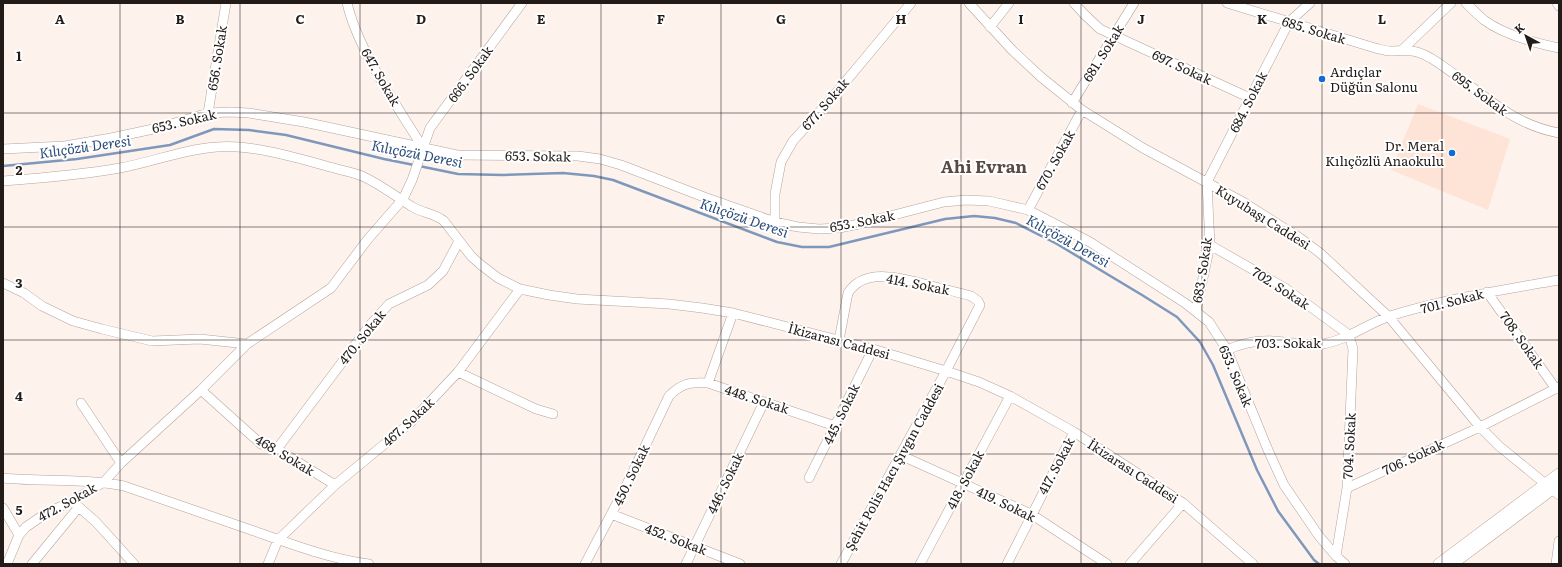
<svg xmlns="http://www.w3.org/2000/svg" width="1562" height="567" viewBox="0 0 1562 567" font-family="Literata,serif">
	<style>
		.built { fill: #fee3d7 }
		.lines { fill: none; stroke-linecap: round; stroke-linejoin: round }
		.stream { stroke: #7e98bc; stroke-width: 2.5 }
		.minor-casing { stroke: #b5a39b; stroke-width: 10 }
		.major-casing { stroke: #b5a39b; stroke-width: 12 }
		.minor { stroke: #fff; stroke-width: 9 }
		.major { stroke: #fff; stroke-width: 11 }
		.grid { fill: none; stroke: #221b18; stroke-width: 1; stroke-opacity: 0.55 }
		.poi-dot { fill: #126ad3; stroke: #fff; stroke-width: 1.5 }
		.labels { text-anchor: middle; stroke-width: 4; stroke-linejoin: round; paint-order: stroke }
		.street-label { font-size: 13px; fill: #221b18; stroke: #fff }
		.poi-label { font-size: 13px; fill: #221b18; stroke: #fff; text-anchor: start }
		.water-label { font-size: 14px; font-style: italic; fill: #294c7c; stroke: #fff }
		.district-label { font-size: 17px; font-weight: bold; fill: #594943; stroke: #fff }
		.grid-label { font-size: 13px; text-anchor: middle; font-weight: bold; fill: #221b18; stroke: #fff; stroke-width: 4; stroke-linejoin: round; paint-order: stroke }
	</style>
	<rect width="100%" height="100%" fill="#fef2ed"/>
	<path class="built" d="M1418 104 1510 139 1488 210 1391 170Z"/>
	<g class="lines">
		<path class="stream" d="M3 166 77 159 170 145 214 129 249 130 286 135 384 159 414 165
			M419 166 458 174 503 175 563 173 594 176 613 180 777 242 802 247H829L945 219 974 216 995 218 1016 223 1057 244 1142 295 1177 317 1200 342 1213 365 1257 470 1278 511 1314 560 1319 564"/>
		<g class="minor-casing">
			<path id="minor" d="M347 3C358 50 397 106 423 148
				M969 3 1012 50 1041 77 1082 110 1143 148 1243 202 1300 238 1320 253 1389 317 1480 427 1499 446 1559 495
				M1074 3 1085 15 1100 29 1250 98
				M1227 3 1375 48C1380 49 1385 51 1390 51 1401 51 1409 49 1420 53 1432 57 1444 67 1454 74 1489 99 1515 125 1559 133
				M1466 3C1472 9 1478 15 1484 20 1504 35 1535 43 1559 48
				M1557 3 1559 6
				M990 27 1009 3
				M1402 50 1451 3
				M1072 103 1134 3
				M208 113 226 3
				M3 149 65 146 111 138 158 128 208 113 230 112 249 113 304 122 457 155 578 156 600 159 621 165 704 197 775 222 798 227 819 229 839 228 859 224 944 202 966 200 989 201 1028 210 1090 242 1185 303 1209 322 1227 350 1268 450 1284 485 1319 536 1336 556 1345 564
				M3 181C42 178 81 175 120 168 153 162 184 149 217 147 251 144 298 158 330 167 340 170 352 172 362 176 380 184 395 196 411 206 421 213 434 213 444 221L471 256 481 265 498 278 520 289 549 295 577 299 669 304 702 308 733 313 873 349 946 371 979 382 1010 396 1074 432 1183 503 1253 564
				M1028 210 1082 110
				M775 222V194L781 162 793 141 832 98 911 3
				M1210 245 1285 288 1349 335
				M3 283 24 293 42 306 73 321 102 329 152 341 200 339 247 344
				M1487 292 1556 389
				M1196 311 1210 245 1207 182 1289 22 1310 3
				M839 340 848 293C865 266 904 279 928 285 943 289 957 292 971 296L978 301 980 305 946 371 841 564
				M1227 350C1244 342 1265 339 1284 342 1297 343 1309 346 1323 344 1347 340 1367 324 1390 316 1445 299 1502 290 1559 280
				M458 372 536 409 553 414
				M708 383 733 313
				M201 390 261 444 277 449 335 485
				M81 403 121 463
				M277 449 370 325 389 304 428 285 443 271 459 241
				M900 455 1031 514 1107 564
				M3 478C43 482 84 478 124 486 167 501 211 516 254 531 291 544 330 559 369 564
				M809 478 873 349
				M1347 488 1480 427 1559 387
				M72 501 96 522 134 564
				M3 508 19 535
				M611 514 740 564
				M1336 556 1347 488 1353 349 1349 335
				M7 564 19 535 26 527 45 514 72 501 104 482 121 463 201 390 247 344 331 288 368 239 403 199 412 180 430 128 522 3
				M32 564 78 508
				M268 564 278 540 335 485 410 423 458 372 520 289
				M585 564 627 484 669 396C682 383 690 382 708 383L835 426
				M686 564 764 402
				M920 564 1010 396
				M1007 564 1074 432
				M1130 564 1183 503
				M1556 564 1559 541"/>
		</g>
		<g class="major-casing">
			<path id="major" d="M1439 564 1559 474
				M1452 564 1559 484"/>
		</g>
		<use href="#minor" class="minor"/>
		<use href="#major" class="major"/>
	</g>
	<path class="grid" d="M120 3V564M240 3V564M360 3V564M481 3V564M601 3V564M721 3V564M841 3V564M961 3V564M1081 3V564M1202 3V564M1322 3V564M1442 3V564M3 113H1559M3 227H1559M3 340H1559M3 454H1559"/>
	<g class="poi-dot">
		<circle cx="1322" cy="79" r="4"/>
		<circle cx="1452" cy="153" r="4"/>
	</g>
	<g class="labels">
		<g class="street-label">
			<text transform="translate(1314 30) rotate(17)" y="5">685. Sokak</text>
			<text transform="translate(1103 53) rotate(-58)" y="5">681. Sokak</text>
			<text transform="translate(217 58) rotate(-81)" y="5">656. Sokak</text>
			<text transform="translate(1182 67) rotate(25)" y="5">697. Sokak</text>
			<text transform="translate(470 74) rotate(-54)" y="5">666. Sokak</text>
			<text transform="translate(381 77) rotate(60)" y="5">647. Sokak</text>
			<text transform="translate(1480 93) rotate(36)" y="5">695. Sokak</text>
			<text transform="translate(1248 102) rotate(-63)" y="5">684. Sokak</text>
			<text transform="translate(825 104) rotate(-49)" y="5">677. Sokak</text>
			<text transform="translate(184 121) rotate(-13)" y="5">653. Sokak</text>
			<text transform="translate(538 156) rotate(1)" y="5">653. Sokak</text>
			<text transform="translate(1055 160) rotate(-61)" y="5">670. Sokak</text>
			<text transform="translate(1263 217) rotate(32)" y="5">Kuyubaşı Caddesi</text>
			<text transform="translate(862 221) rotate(-11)" y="5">653. Sokak</text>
			<text transform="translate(1202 270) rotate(-81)" y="5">683. Sokak</text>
			<text transform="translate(918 284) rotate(11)" y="5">414. Sokak</text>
			<text transform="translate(1281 288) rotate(33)" y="5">702. Sokak</text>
			<text transform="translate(1452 301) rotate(-14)" y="5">701. Sokak</text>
			<text transform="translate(362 337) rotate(-51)" y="5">470. Sokak</text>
			<text transform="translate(1522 340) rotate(55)" y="5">708. Sokak</text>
			<text transform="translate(839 341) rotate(15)" y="5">İkizarası Caddesi</text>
			<text x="1288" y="348">703. Sokak</text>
			<text transform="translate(1236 376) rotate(67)" y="5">653. Sokak</text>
			<text transform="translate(757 399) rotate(18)" y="5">448. Sokak</text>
			<text transform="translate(841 414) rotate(-64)" y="5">445. Sokak</text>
			<text transform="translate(408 422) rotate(-43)" y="5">467. Sokak</text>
			<text transform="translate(1349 446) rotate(-87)" y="5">704. Sokak</text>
			<text transform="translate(285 455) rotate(31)" y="5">468. Sokak</text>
			<text transform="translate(1413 457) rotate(-25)" y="5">706. Sokak</text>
			<text transform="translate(1056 466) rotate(-62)" y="5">417. Sokak</text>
			<text transform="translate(894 467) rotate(-61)" y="5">Şehit Polis Hacı Şıvgın Caddesi</text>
			<text transform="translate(1133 471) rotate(33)" y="5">İkizarası Caddesi</text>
			<text transform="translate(631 475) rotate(-64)" y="5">450. Sokak</text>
			<text transform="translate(965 480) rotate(-62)" y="5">418. Sokak</text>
			<text transform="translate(725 483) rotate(-64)" y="5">446. Sokak</text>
			<text transform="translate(67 502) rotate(-29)" y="5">472. Sokak</text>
			<text transform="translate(1006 504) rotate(26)" y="5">419. Sokak</text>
			<text transform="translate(676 539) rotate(21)" y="5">452. Sokak</text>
		</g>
		<g class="poi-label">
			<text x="1330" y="77">Ardıçlar<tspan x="1330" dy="15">Düğün Salonu</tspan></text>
			<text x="1444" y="151" text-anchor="end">Dr. Meral<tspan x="1444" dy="15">Kılıçözlü Anaokulu</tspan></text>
		</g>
		<g class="water-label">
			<text transform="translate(85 147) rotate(-8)" y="5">Kılıçözü Deresi</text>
			<text transform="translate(417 154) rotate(11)" y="5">Kılıçözü Deresi</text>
			<text transform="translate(744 218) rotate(19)" y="5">Kılıçözü Deresi</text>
			<text transform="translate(1068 241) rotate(29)" y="5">Kılıçözü Deresi</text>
		</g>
		<g class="district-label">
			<text x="984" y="173">Ahi Evran</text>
		</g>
	</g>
	<g class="grid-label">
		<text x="60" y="24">A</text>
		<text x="180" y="24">B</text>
		<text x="300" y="24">C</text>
		<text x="421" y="24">D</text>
		<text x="541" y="24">E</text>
		<text x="661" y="24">F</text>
		<text x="781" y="24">G</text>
		<text x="901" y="24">H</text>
		<text x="1021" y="24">I</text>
		<text x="1141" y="24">J</text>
		<text x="1262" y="24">K</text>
		<text x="1382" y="24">L</text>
		<text x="19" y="61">1</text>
		<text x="19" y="175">2</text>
		<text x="19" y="288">3</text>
		<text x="19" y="401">4</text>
		<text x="19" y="515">5</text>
	</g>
	<rect width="1562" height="567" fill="none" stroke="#221b18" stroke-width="8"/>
	<g transform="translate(1526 36) rotate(320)" stroke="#ffffff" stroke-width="3" paint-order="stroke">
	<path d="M0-3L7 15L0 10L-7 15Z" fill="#221b18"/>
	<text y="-6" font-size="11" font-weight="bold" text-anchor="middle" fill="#221b18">K</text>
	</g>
</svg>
